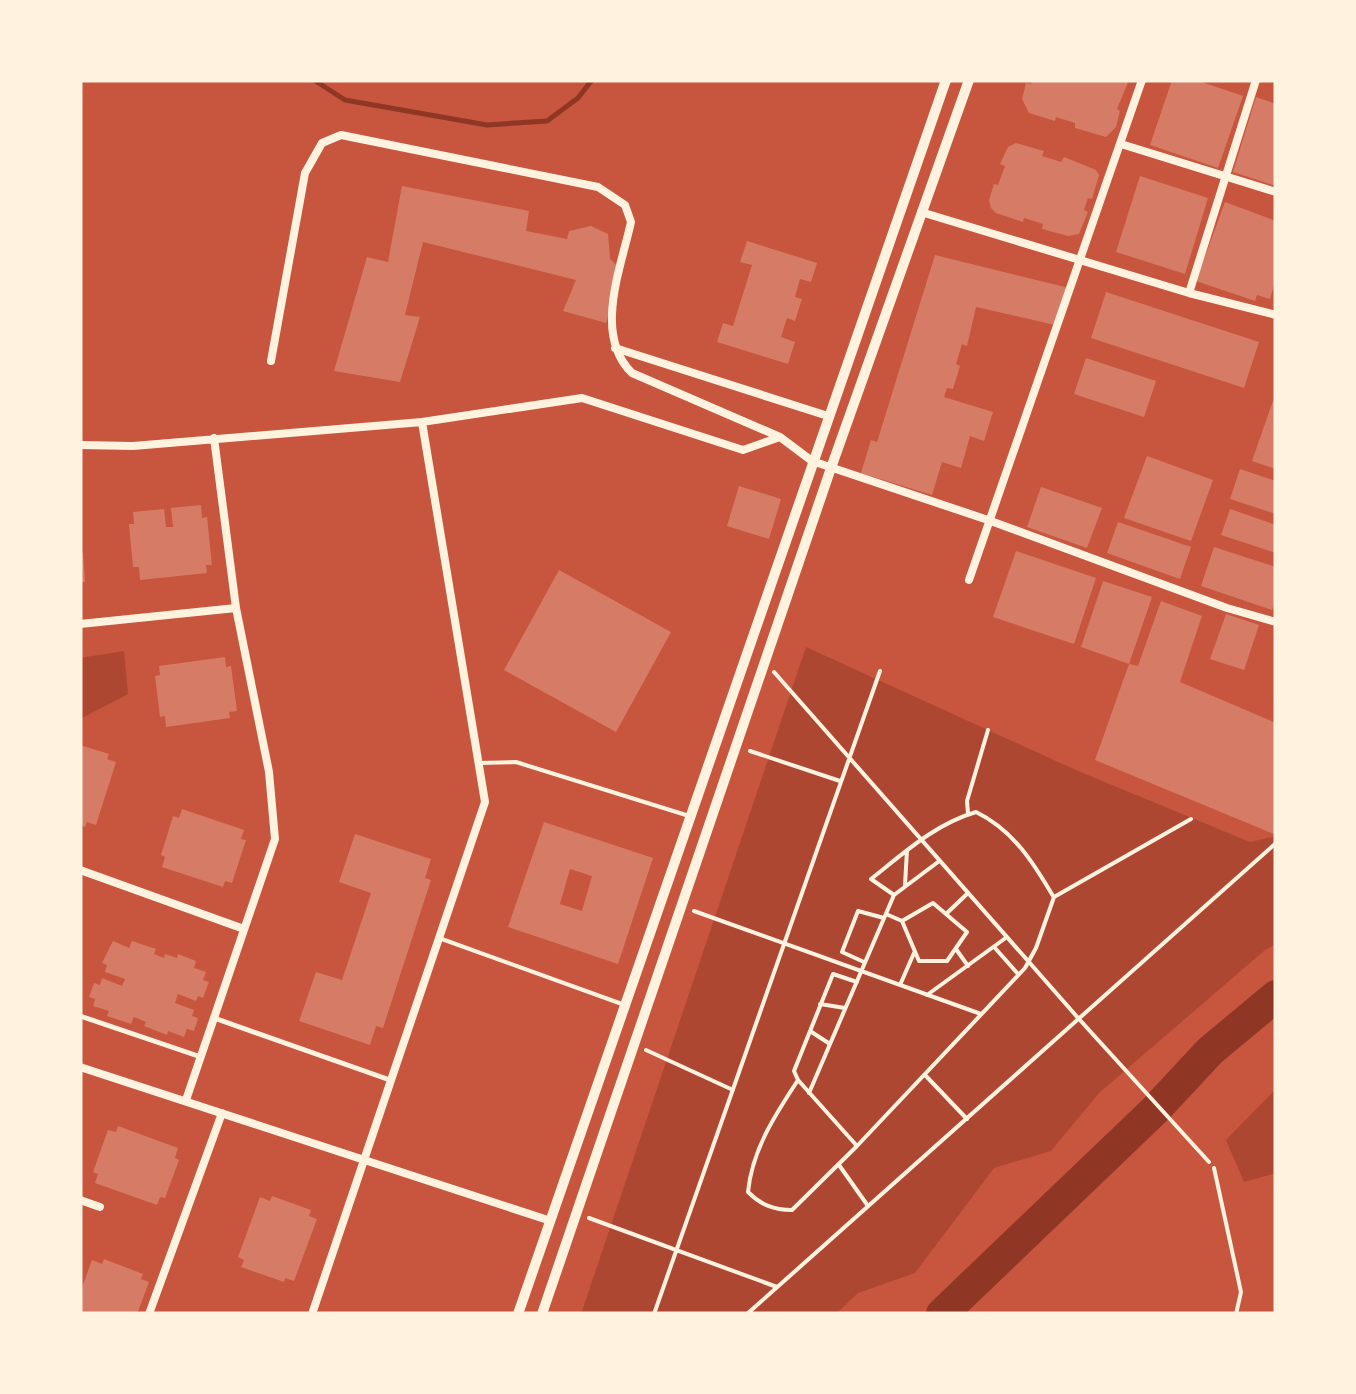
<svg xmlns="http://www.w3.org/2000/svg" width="1356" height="1394" viewBox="0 0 1356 1394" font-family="Mulish,sans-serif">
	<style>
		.green { fill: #ae4732 }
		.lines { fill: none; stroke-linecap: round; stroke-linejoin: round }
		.stream { stroke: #8f3625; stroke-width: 5 }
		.river { stroke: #8f3625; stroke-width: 32 }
		.building { fill: #d67c66; fill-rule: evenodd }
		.path { stroke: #fff3e0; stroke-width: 4 }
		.service { stroke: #fff3e0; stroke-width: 4 }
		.pedestrian { stroke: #fff3e0; stroke-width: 5 }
		.minor { stroke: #fff3e0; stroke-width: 8 }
		.secondary { stroke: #fff3e0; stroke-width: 10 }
	</style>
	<rect width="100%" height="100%" fill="#c8553d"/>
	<path class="green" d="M806 647 1078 771 1250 842 1276 836V944L1265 950 1099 1093 1051 1151 994 1168 915 1273 858 1293 836 1314H581Z
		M124 651 128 694 80 719V658Z
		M1276 1089V1173L1244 1182 1226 1140Z"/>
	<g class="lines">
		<path class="stream" d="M314 80 345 100 487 125 547 121 578 98 592 80"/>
		<path class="river" d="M942 1314 1155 1110 1210 1051 1276 996"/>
	</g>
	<path class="building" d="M1032 80H1129L1117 109 1120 111 1116 127 1106 137 1075 128V123L1056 117 1055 121 1029 113 1022 99 1026 83 1031 84Z
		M1172 80H1196L1243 96 1218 168 1150 145Z
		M1256 97 1276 104V186L1233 172Z
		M1016 143 1044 151 1042 156 1061 162 1064 157 1096 170 1099 175 1092 199 1088 198 1084 210 1088 212 1079 234 1068 236 1042 229 1043 224 1024 218 1023 222 996 213 991 208 989 200 994 184 998 185 1005 166 1000 164 1008 147Z
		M1140 176 1208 198 1185 274 1116 252Z
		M402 186 529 211 526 231 567 239 569 231 591 226 608 234 610 259 620 268 606 323 563 311 576 280 423 242 405 315 420 317 400 382 334 371 367 257 388 262Z
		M1225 202 1276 221V278L1270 299 1257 295 1255 301 1196 281Z
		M747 241 817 263 811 282 800 279 795 297 802 299 795 321 787 318 781 337 795 342 788 364 717 342 723 323 733 326 752 265 740 262Z
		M935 255 1069 288 1055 325 976 307 967 346 962 344 956 364 960 366 953 389 947 388 944 397 993 412 984 441 970 436 961 468 942 462 932 495 861 473 871 440 877 442Z
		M1106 292 1259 342 1244 388 1091 338Z
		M1086 358 1156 381 1144 417 1074 394Z
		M1275 395H1276V469L1252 461Z
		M1147 456 1213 480 1191 541 1124 518Z
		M1240 469 1276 481V514L1230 499Z
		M739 486 781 499 769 539 727 526Z
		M1041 487 1102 508 1087 548 1027 527Z
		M201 505 202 518 207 517 212 565H206L207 573 140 580 139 567H133L129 524H134L133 512 164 509 166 527H173L171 508Z
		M1230 509 1276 525V553L1221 535Z
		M1118 522 1191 547 1180 579 1107 553Z
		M1214 547 1276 567V600L1272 610 1201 586Z
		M1016 551 1096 578 1074 644 993 617Z
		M80 553H83L85 582H80Z
		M559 570 671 632 616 732 504 670Z
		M1103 581 1152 597 1129 664 1081 647Z
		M1161 601 1202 616 1180 682 1276 723V835L1095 760 1129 664 1138 666Z
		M1226 614 1259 625 1244 670 1210 659Z
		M225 657 226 667 231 666 237 711 229 712 230 718 166 727 165 716 160 717 155 676 160 675 159 666Z
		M80 745 109 754 107 759 116 762 96 825 87 822 85 827 80 825Z
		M182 809 244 830 241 839 246 840 232 883 225 881 223 887 162 867 165 857 161 855 173 816 179 818Z
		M544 822 653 858 618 964 508 927ZM570 869 592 876 582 911 560 904Z
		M355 834 431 859 425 878 431 880 383 1028 376 1026 370 1045 299 1021 316 972 342 980 371 893 339 882Z
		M113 941 129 948 132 941 156 949 154 954 164 958 165 954 177 958 178 954 196 961 194 968 206 972 203 980 209 982 203 998 198 996 196 1001 178 994 175 1003 194 1010 192 1016 198 1018 194 1031 187 1029 184 1037 168 1031 167 1035 144 1026 146 1022 134 1017 131 1024 107 1016 109 1011 93 1006 95 999 89 997 94 983 100 985 102 978 122 986 125 979 105 972 107 965 102 963Z
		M118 1126 178 1148 175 1158 179 1160 165 1198 160 1197 157 1205 95 1183 98 1174 93 1172 108 1130 116 1132Z
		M272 1196 311 1210 309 1216 317 1219 294 1281 285 1278 284 1282 241 1267 244 1260 238 1257 260 1197 270 1201Z
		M104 1259 143 1274 141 1279 149 1282 137 1314H80V1293L92 1260 102 1264Z"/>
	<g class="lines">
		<path class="path" d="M774 672 1079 1019 1209 1162
			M750 751 840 781
			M968 814 967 801 988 730
			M905 885 907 850
			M894 895 871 879C904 853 935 824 976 812 1013 830 1033 862 1053 896
			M694 911 981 1014
			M886 914 902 921 933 903 967 932 947 961H919L902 921
			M946 914 968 893
			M995 948 1018 974
			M956 949 968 966
			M864 962 842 952 858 911 884 918
			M900 985 914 953
			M927 995 1007 937
			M820 1004 845 1008
			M810 1031 830 1044
			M646 1050 733 1090
			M925 1075 967 1119
			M798 1080 794 1071 833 974 857 982
			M809 1093 894 895 938 862
			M857 1146 798 1080C775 1115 752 1150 748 1192 761 1205 774 1210 792 1210L857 1146 1025 968 1036 948 1054 897 1191 819
			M839 1165 868 1206
			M589 1218 777 1287
			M654 1314 880 671
			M747 1314 1276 843"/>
		<path class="service" d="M479 763 516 762 686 815
			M439 938 622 1004
			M1214 1168 1241 1292 1236 1314"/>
		<path class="pedestrian" d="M80 1016 201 1057
			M214 1018 390 1080"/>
		<path class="minor" d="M1121 144 1276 192
			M921 212 1189 293 1276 315
			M1189 293 1256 80
			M615 348 828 416
			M271 361 305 173 322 143 341 135 598 187 625 205 631 222C621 268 593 335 632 373L780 437 812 461 988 520 1227 608 1276 622
			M80 445 133 446 422 422 582 398 743 450 780 437
			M969 580 1142 80
			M80 624 236 608
			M80 870 244 929
			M80 1067 551 1221
			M186 1100 275 839 269 772 236 608 214 438
			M80 1200 100 1207
			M149 1314 222 1113
			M312 1314 485 802 422 422"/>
		<path class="secondary" d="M518 1314 946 80
			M542 1314 831 468 969 80"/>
	</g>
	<rect width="1356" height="1394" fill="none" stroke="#fff3e0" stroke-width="165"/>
</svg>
